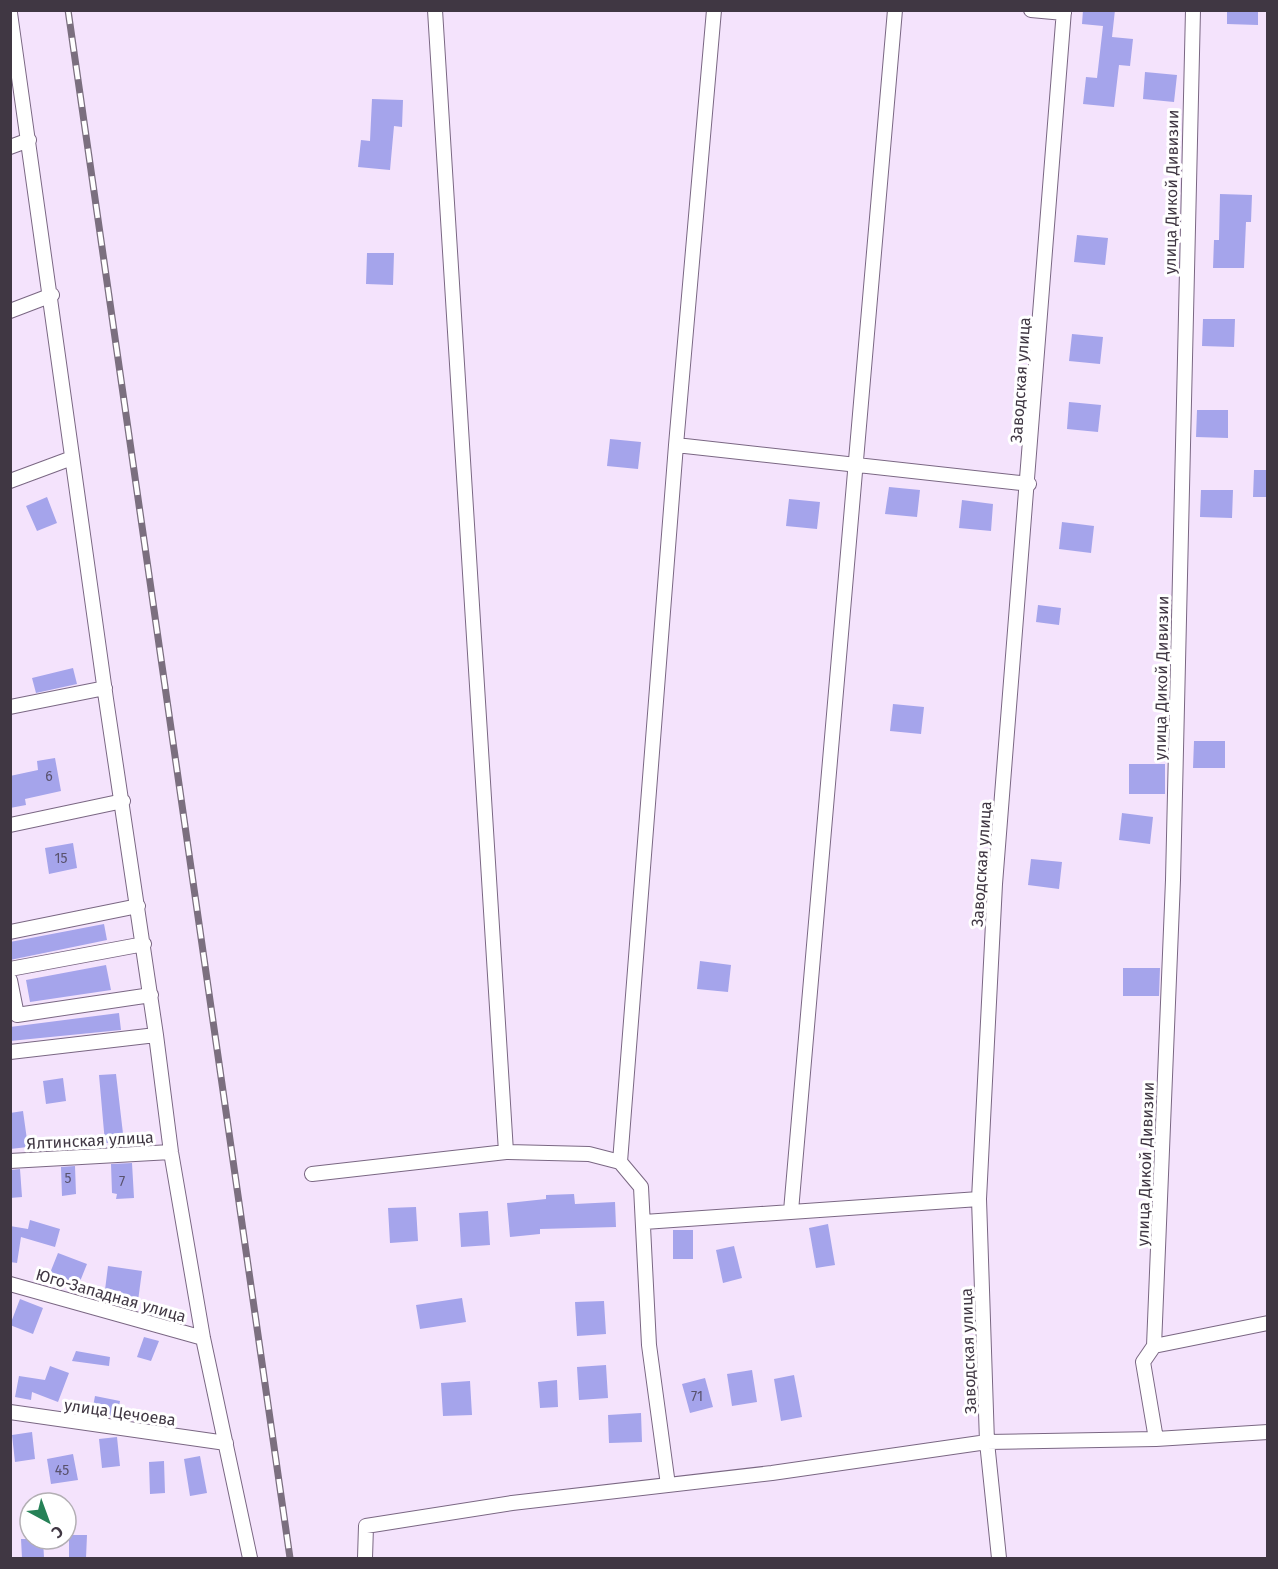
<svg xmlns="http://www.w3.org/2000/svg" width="1278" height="1569" viewBox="0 0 1278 1569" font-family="'Fira Sans',sans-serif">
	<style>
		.building { fill: #a5a4eb }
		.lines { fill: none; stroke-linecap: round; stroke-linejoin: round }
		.minor-casing { stroke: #7a6783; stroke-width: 16 }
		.minor { stroke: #fff; stroke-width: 14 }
		.rail-casing { stroke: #7b6f7f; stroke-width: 7 }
		.rail { stroke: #fff; stroke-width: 4.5; stroke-dasharray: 14; stroke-linecap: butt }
		.labels { text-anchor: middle; stroke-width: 6; stroke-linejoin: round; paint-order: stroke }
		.number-label { font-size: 14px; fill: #59526d }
		.street-label { font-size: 16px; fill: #403743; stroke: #fff }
	</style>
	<rect width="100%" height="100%" fill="#f4e3fc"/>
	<path class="building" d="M1083 10H1115L1112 37 1133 39 1130 66 1119 65 1114 107 1083 104 1086 77 1097 78 1103 26 1082 24Z
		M1227 10H1258V25L1227 24Z
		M1145 72 1177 75 1174 102 1143 99Z
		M372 99 403 100 402 127 394 126 390 170 358 167 361 140 370 141Z
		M1220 194 1252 195 1251 222H1246L1244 268H1213L1214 240H1219Z
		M1077 235 1108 238 1105 265 1074 262Z
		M367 253H394L393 285 366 284Z
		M1203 319H1235L1234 347 1202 346Z
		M1072 334 1103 337 1100 364 1069 361Z
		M1069 402 1101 405 1098 432 1067 429Z
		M1197 410H1228V438L1196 437Z
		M610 439 641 442 638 469 607 466Z
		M1254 470H1268V497H1253Z
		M889 487 920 490 917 517 885 514Z
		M1201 490H1233L1232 518 1200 517Z
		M47 497 57 523 37 531 26 506Z
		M789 499 820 502 817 529 786 526Z
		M962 500 993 504 991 531 959 528Z
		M1062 522 1094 526 1091 553 1059 549Z
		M1038 605 1061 608 1059 625 1036 622Z
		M73 668 77 684 36 693 32 678Z
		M893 704 924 707 921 734 890 731Z
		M1194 741H1225V768H1193Z
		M55 758 61 791 25 799 26 805 10 808V776L38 770 37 761Z
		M1129 764H1165V794H1129Z
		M1122 813 1153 817 1150 844 1119 840Z
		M73 843 77 868 49 874 45 848Z
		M1031 859 1062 862 1059 889 1028 885Z
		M104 924 107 940 10 960V942Z
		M700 961 731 965 728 992 697 989Z
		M106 965 111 990 30 1002 26 980Z
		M1123 968H1160L1159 996H1123Z
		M119 1013 121 1030 10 1041V1027Z
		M116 1074 124 1142 105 1143 99 1075Z
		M63 1078 66 1101 46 1104 43 1081Z
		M23 1111 28 1147 10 1149V1113Z
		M132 1163 134 1198 116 1199 117 1194 112 1193 111 1164Z
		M75 1166 76 1194 62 1196 61 1167Z
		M20 1169 22 1197 10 1198V1170Z
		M574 1194 575 1204 615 1202 616 1227 540 1229V1234L510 1237 507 1203 546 1199V1195Z
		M416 1207 418 1241 390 1243 388 1208Z
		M488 1211 490 1245 461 1247 459 1213Z
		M30 1220 60 1229 55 1247 21 1237 17 1263 10 1262V1226L28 1229Z
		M828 1224 835 1265 816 1268 809 1228Z
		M673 1230H693V1259H673Z
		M734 1246 742 1278 723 1283 716 1250Z
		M58 1253 87 1264 79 1284 50 1273Z
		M108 1266 142 1271 138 1301 120 1299 121 1291 105 1290Z
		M462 1298 466 1322 420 1329 416 1305Z
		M20 1299 43 1308 33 1334 10 1325Z
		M604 1301 606 1334 577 1336 575 1302Z
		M144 1337 159 1341 151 1361 137 1357Z
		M76 1351 110 1357 109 1366 72 1361Z
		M606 1365 608 1398 579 1400 577 1367Z
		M50 1366 69 1373 58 1402 32 1392 31 1400 15 1397 19 1376 45 1380Z
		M752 1370 757 1402 732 1406 727 1374Z
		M794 1375 802 1417 781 1421 774 1379Z
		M705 1378 713 1407 690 1413 682 1384Z
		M557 1380 558 1407 540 1408 538 1382Z
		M470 1381 472 1415 443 1416 441 1383Z
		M95 1396 120 1401 117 1417 92 1412Z
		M641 1413 642 1442 609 1443 608 1415Z
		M32 1432 35 1459 15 1462 12 1435Z
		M117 1437 120 1466 102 1468 99 1439Z
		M73 1454 78 1480 51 1484 47 1459Z
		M200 1456 207 1493 190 1496 184 1459Z
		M164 1461 165 1493 150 1494 149 1462Z
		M69 1535H87L86 1558H69Z
		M21 1539H43L44 1558H22Z"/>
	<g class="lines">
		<g class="minor-casing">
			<path id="minor" d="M435 10 506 1152
				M1031 10 1064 13
				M1064 10 995 884 979 1199 987 1442 1156 1439 1268 1432
				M10 13 106 699 156 1035 171 1152 203 1338 250 1558
				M10 147 29 140
				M10 311 52 295
				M676 445 1029 484
				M10 481 72 458
				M10 707 105 688
				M10 825 123 801
				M10 932 138 906
				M10 969 144 944
				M10 980 17 1015 151 995
				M10 1052 156 1035
				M10 1161 171 1152
				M620 1162 676 445 714 10
				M312 1174 506 1152 589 1154 620 1162 641 1187 649 1345 668 1485
				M791 1211 895 10
				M644 1222 979 1199
				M10 1284 203 1338
				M1154 1346 1173 880 1193 10
				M10 1412 226 1443
				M1156 1439 1143 1362 1154 1346 1268 1323
				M365 1558 366 1526 512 1503 772 1473 987 1442 999 1558"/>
		</g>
		<use href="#minor" class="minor"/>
		<g class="rail-casing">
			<path id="rail" d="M68 10 290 1558"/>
		</g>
		<use href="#rail" class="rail"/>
	</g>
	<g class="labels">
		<g class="number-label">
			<text x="49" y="781">6</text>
			<text x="61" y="863">15</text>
			<text x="68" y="1183">5</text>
			<text x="122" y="1186">7</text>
			<text x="697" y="1401">71</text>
			<text x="62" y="1475">45</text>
		</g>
		<g class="street-label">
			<text transform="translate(1171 192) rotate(-89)" y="6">улица Дикой Дивизии</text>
			<text transform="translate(1020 380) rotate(-86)" y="6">Заводская улица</text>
			<text transform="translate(1161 678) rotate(-89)" y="6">улица Дикой Дивизии</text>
			<text transform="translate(981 864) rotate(-86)" y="6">Заводская улица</text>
			<text transform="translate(90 1140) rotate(-3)" y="6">Ялтинская улица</text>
			<text transform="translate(1145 1164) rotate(-88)" y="6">улица Дикой Дивизии</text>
			<text transform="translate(111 1295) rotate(16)" y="6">Юго-Западная улица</text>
			<text transform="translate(968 1351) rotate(-92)" y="6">Заводская улица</text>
			<text transform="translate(120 1412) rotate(8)" y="6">улица Цечоева</text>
		</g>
	</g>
	<rect width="1278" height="1569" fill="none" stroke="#403743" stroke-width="24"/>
	<g transform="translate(48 1521) rotate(139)"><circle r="28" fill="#ffffff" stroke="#b3afb4" stroke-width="1.5"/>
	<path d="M0-4.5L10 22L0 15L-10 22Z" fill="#268157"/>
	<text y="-9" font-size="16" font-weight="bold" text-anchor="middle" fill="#403743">С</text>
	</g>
</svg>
